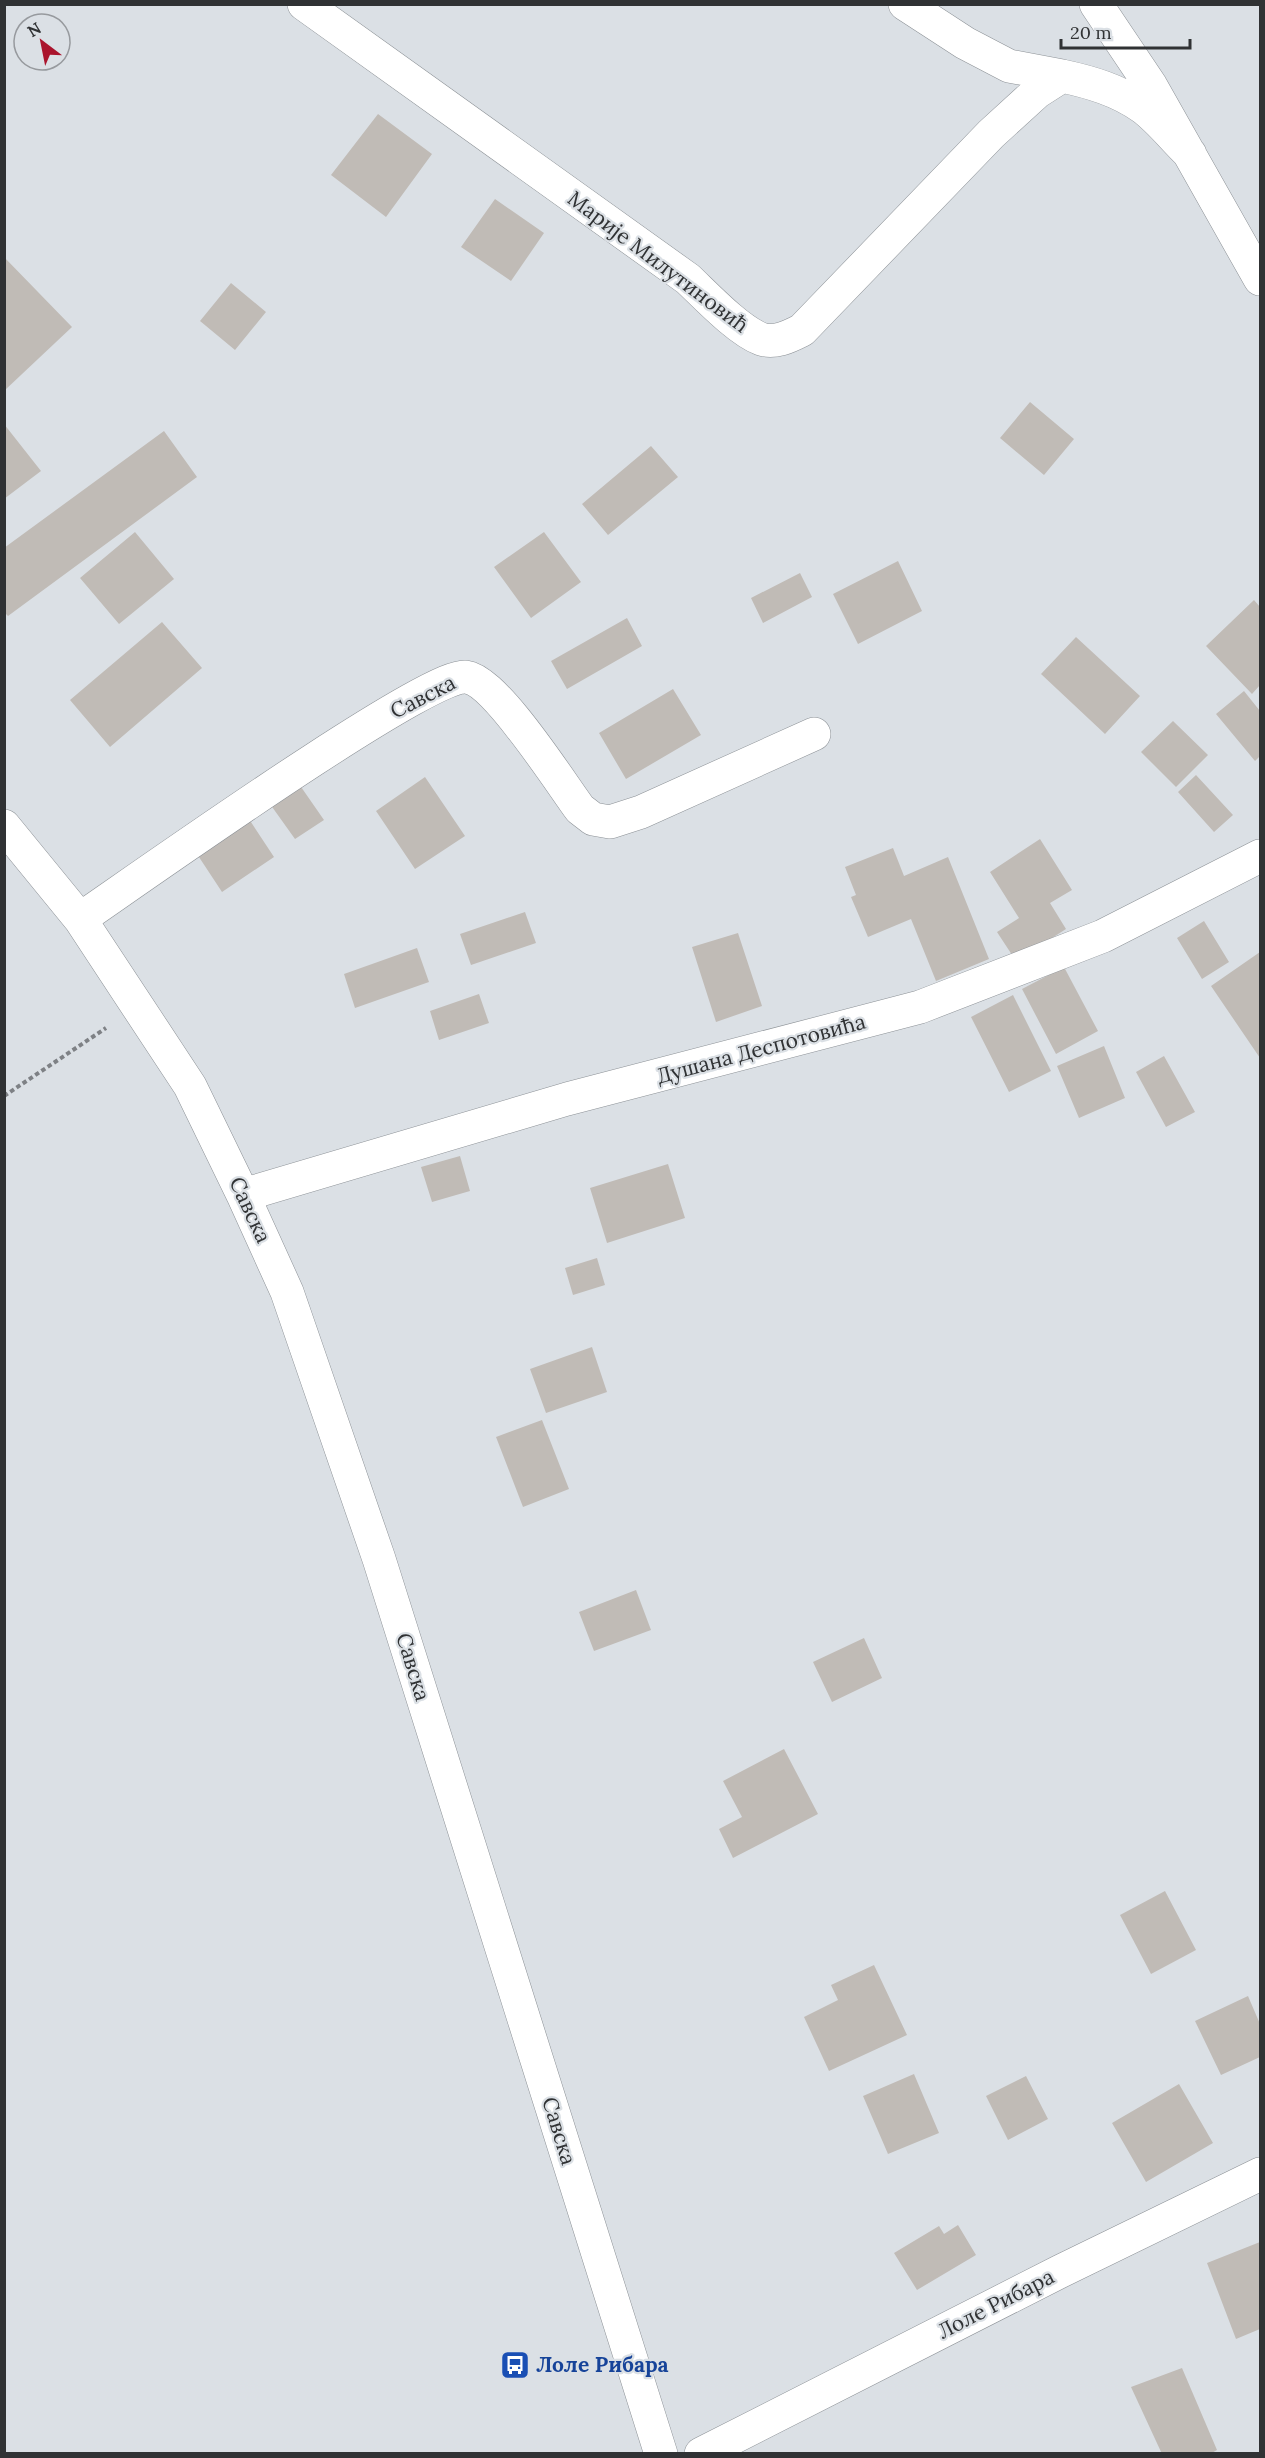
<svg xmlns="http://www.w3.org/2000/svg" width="1265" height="2458" viewBox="0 0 1265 2458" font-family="Lora,serif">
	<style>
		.building { fill: #c0bbb6 }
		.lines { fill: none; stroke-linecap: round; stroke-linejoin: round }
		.minor-casing { stroke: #8c9196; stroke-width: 34 }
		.path { stroke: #7e8185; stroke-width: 4; stroke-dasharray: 4.5 3; stroke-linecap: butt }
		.minor { stroke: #fff; stroke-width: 33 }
		.labels { text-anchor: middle; stroke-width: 4.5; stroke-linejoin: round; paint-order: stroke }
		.street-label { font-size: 21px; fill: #303234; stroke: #dbe0e5 }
		.transit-label { font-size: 21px; font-weight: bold; fill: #164399; stroke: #dbe0e5; text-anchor: start }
	</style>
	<rect width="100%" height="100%" fill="#dbe0e5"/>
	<path class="building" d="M378 114 432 154 386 217 331 175Z
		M495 199 544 233 511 281 461 247Z
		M4 257 72 327 4 391Z
		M231 283 266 312 235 350 200 321Z
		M1030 402 1074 439 1044 475 1000 438Z
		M4 424 41 471 4 499Z
		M164 431 197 477 8 616 4 612V548Z
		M651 446 678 477 608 535 582 504Z
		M135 532 174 579 119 624 80 578Z
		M544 532 581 582 531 618 494 567Z
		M898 561 922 611 858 644 833 594Z
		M800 573 812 597 763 623 751 598Z
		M1254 600 1260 607V685L1252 694 1206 646Z
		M627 618 642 646 567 689 551 661Z
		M162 622 202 668 110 747 70 700Z
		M1076 637 1140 696 1105 734 1041 674Z
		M673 689 701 735 626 779 599 733Z
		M1244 691 1260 711V756L1255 761 1216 714Z
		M1173 721 1208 755 1176 787 1141 752Z
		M1196 775 1233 815 1214 832 1178 792Z
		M425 777 465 836 415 869 376 811Z
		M299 784 324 820 295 839 270 804Z
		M247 816 274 857 222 892 195 851Z
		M1040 839 1072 890 1050 903 1066 929 1016 961 997 932 1019 918 990 872Z
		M893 848 904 876 948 857 989 959 936 981 911 919 868 937 851 897 856 895 845 867Z
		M525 912 536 943 471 965 460 934Z
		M1204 921 1229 962 1202 979 1177 938Z
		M738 933 762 1006 716 1022 692 947Z
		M417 948 429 982 355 1008 344 974Z
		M1260 952V1058L1211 986Z
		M1064 967 1098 1031 1056 1054 1022 989Z
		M479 994 489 1023 439 1040 430 1011Z
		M1013 995 1051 1071 1009 1092 971 1017Z
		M1104 1046 1125 1098 1079 1118 1057 1066Z
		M1164 1056 1195 1112 1166 1127 1136 1072Z
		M460 1156 470 1191 432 1202 421 1167Z
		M668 1164 685 1218 607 1243 590 1188Z
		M597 1258 605 1285 573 1295 565 1268Z
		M592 1347 607 1392 546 1413 530 1369Z
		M542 1420 569 1489 523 1507 496 1437Z
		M636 1590 651 1630 594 1651 579 1612Z
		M864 1638 882 1678 832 1702 813 1662Z
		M784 1749 818 1814 733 1858 719 1829 742 1817 723 1781Z
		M1165 1891 1196 1950 1151 1974 1120 1915Z
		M874 1965 907 2035 829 2071 804 2017 838 2000 831 1985Z
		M1248 1996 1260 2024V2057L1221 2075 1195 2021Z
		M914 2074 939 2133 888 2154 863 2096Z
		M1026 2076 1048 2119 1008 2140 986 2096Z
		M1179 2084 1213 2143 1146 2182 1112 2123Z
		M958 2225 976 2255 917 2290 894 2253 939 2226 944 2234Z
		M1260 2242V2329L1236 2339 1207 2263Z
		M1182 2368 1217 2450 1210 2454H1162L1131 2387Z"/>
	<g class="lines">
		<g class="minor-casing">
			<path id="minor" d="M304 4 688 279C707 297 738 330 761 339 775 344 790 336 802 330L991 134 1037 92 1062 76C1090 82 1118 90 1142 107 1159 119 1174 139 1190 154
				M905 4 965 43 1009 66 1062 76
				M1096 4 1151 86 1260 279
				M4 826 80 919 190 1086 243 1195 287 1292 379 1559 661 2454
				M80 919C130 885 430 671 466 677 496 681 560 782 580 809L593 819 610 822 641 812 814 734
				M243 1195 567 1099 920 1007 1103 936 1260 856
				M701 2454 1061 2271 1260 2174"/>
		</g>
		<path class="path" d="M4 1096 106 1028"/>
		<use href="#minor" class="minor"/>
	</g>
	<defs>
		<g id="bus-square" transform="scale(1.5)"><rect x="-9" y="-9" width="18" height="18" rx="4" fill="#1a4fb4" stroke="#dbe0e5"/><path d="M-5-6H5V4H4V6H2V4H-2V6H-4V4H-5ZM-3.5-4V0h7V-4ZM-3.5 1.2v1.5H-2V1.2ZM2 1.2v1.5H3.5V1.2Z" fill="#fff"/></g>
	</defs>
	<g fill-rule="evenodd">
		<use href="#bus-square" x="515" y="2365"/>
	</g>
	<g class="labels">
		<g class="street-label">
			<text transform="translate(658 262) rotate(37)" y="7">Марије Милутиновић</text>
			<text transform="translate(423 697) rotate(-27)" y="7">Савска</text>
			<text transform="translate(761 1049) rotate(-15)" y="7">Душана Деспотовића</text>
			<text transform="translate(250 1210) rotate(65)" y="7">Савска</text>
			<text transform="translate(413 1667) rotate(73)" y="7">Савска</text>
			<text transform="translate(559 2131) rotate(73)" y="7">Савска</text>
			<text transform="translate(996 2304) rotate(-27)" y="7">Лоле Рибара</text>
		</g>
		<g class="transit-label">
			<text x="536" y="2372">Лоле Рибара</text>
		</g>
	</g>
	<rect width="1265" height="2458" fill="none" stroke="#303234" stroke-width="12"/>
	<g transform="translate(42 42) rotate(328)"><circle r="28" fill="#dbe0e5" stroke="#979a9e" stroke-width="1.5"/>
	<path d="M0-4.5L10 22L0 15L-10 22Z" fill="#aa142d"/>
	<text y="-9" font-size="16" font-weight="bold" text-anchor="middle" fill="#303234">N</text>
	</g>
	<path d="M1061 39v9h129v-9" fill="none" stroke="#303234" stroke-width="3"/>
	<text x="1070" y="39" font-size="18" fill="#303234" stroke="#dbe0e5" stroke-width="4.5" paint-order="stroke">20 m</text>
</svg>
